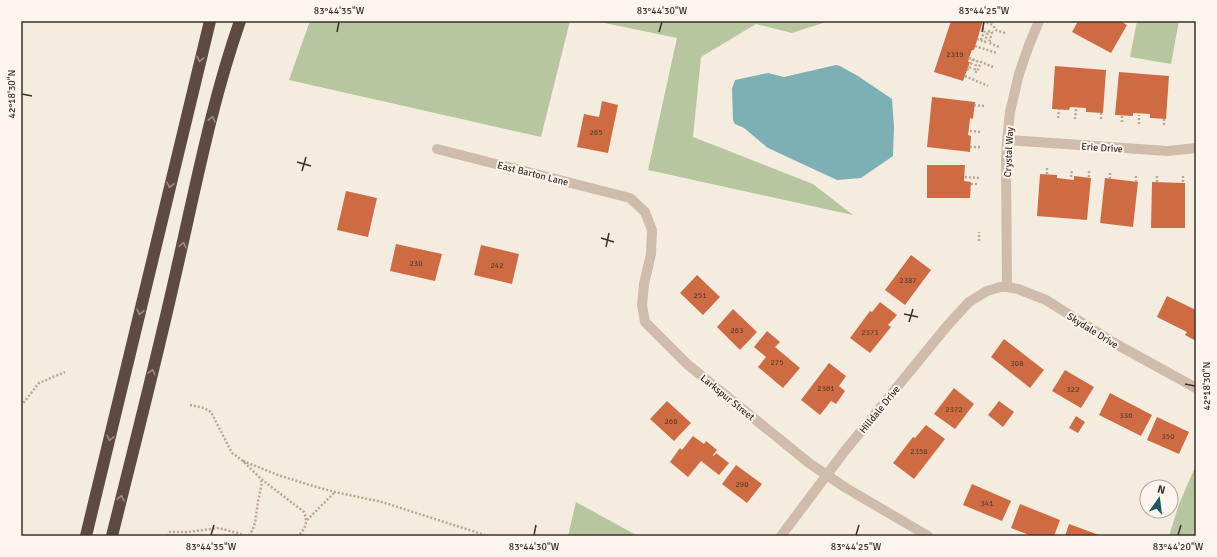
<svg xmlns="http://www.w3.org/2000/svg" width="1217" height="557" viewBox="0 0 1217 557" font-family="Signika,sans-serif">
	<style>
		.green { fill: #b7c69e }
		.water { fill: #7cb0b5 }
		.building { fill: #cf6b43 }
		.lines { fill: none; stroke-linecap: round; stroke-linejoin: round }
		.path { stroke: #bba694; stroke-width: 2.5; stroke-dasharray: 2 2; stroke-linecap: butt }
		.minor { stroke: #cfbcaa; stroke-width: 10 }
		.motorway { stroke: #5d4a40; stroke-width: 12 }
		.oneway { stroke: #9d8e85 }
		.ticks { fill: none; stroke: #3c302a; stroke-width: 1.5 }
		.labels { text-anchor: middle; stroke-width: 4; stroke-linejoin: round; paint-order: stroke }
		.number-label { font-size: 8px; fill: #613f30 }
		.street-label { font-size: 10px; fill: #3c302a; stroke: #fcf5ed }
		.neatline { fill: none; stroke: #3c302a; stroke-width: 1.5 }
		.ticks-label { font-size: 10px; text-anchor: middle; fill: #3c302a }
	</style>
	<rect width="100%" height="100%" fill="#f5ece0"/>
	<path class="green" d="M310 21H570L541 137 289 80Z
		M595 21H829L792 33 756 24 701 57 693 137 813 184 853 215 648 170 677 38Z
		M1137 21H1179L1171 64 1130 57Z
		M1196 465V536H1169L1179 504Z
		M576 502 638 536H568Z"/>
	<path class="water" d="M836 65 840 66 858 76 892 99 894 127 893 156 861 178 837 180 768 148 744 128 735 124 733 120 732 89 735 80 768 73 784 77Z"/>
	<path class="building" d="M951 21H983L974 50H972L969 58 968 62H970L963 81 934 72Z
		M1078 21H1120L1127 25 1111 53 1072 32Z
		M1055 66 1106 70 1103 113 1086 112V108L1070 107 1069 110 1052 109Z
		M1119 72 1169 76 1166 119 1150 118V114L1133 113V116L1115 115Z
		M932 97 975 102 973 119 970 118 969 128 968 135 971 136 970 152 927 147Z
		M602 101 618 105 608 153 577 147 584 114 599 117Z
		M927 165H965L964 181 971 182 970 198H927Z
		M1040 174 1057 175V178L1074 180V176L1091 178 1087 220 1037 216Z
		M1105 178 1138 182 1133 227 1100 223Z
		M1152 182 1185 183V228H1151Z
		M346 191 377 198 368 237 337 230Z
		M396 244 442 254 435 281 390 271Z
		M481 245 519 254 512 284 474 275Z
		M911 255 931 270 905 305 885 290Z
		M697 275 720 297 703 315 680 293Z
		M1167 296 1196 310V341L1185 335 1187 332 1157 317Z
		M880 302 897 315 888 325 891 327 870 353 850 338 870 311 872 312Z
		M733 309 757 332 740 350 717 327Z
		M767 331 780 342 775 347 800 368 783 388 758 367 766 357 754 347Z
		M1004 339 1044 370 1030 388 991 357Z
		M829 363 846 376 839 386 845 391 836 404 831 401 820 415 801 400Z
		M1065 370 1094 387 1081 408 1052 391Z
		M954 388 974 404 955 429 934 414Z
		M1110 393 1152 415 1141 436 1099 415Z
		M667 401 691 423 674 441 650 419Z
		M999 401 1014 412 1003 427 988 415Z
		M1076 416 1085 422 1078 433 1069 428Z
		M1157 417 1189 432 1179 454 1147 440Z
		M926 425 945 439 914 479 893 463 913 437 915 438Z
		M693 436 704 444 706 441 717 450 713 455 714 456 716 453 729 463 719 475 701 461 688 477 670 462 680 448 682 450Z
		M736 465 762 484 747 503 722 484Z
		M972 484 1011 501 1002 521 963 505Z
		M1020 504 1060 520 1054 536H1032L1011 528Z
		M1069 524 1099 535V536H1065Z"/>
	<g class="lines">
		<path class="path" d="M983 21 993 25 996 30 1005 33
			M977 39 985 42 988 31 992 32 989 43 999 47
			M981 40 985 30 981 28
			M975 46 997 53
			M969 58 977 61 974 71 977 72 981 62 993 67
			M967 69 969 70 973 59
			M965 76 988 86
			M974 105 984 106
			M1101 113V121
			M1058 118 1059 109
			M1075 119 1076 109
			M1164 119V126
			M1122 122V115
			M1139 124V115
			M970 131 981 132
			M970 147H980
			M1047 174V168
			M1157 176V182
			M1183 176V183
			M965 177 979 178
			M1071 177 1072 170
			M1089 177V171
			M1110 179V173
			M1136 182V175
			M971 184H979
			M979 241V232
			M190 405 204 408 211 412 232 453 243 461 260 478 304 512C308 523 306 528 298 536
			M21 406 39 383 65 372
			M243 461 278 475 313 486 335 492 382 502 488 536
			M307 520 335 492
			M167 536 170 532H188L219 528 248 536
			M249 536C256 524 255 522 257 509 258 500 260 491 262 483L260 478"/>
		<path class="minor" d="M1007 140 1168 151 1196 148
			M437 149 630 198 645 212 652 230 651 254 644 284 642 305 645 322 687 364 809 463 846 488 928 536
			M1007 287 1006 161 1007 140 1010 112 1019 74 1029 45 1039 21
			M781 536 844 452 947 326 969 302 987 291 1000 287H1007L1018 289 1046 300 1116 344 1196 388"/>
		<path class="motorway" d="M86 536 210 21
			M112 536C134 447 157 358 177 268 196 185 212 101 240 21"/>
	</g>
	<defs><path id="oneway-chevron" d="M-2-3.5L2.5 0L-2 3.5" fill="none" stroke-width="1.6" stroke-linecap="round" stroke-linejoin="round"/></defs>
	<g class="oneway">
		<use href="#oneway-chevron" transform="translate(200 59) rotate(104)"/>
		<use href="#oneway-chevron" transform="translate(212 119) rotate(-76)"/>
		<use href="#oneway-chevron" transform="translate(170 185) rotate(103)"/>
		<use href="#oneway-chevron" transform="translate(183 245) rotate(-77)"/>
		<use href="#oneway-chevron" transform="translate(140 312) rotate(103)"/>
		<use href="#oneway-chevron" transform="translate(152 372) rotate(-76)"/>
		<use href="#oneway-chevron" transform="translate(110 438) rotate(103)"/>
		<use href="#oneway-chevron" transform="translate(121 498) rotate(-76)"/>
	</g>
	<path class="ticks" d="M337 32 339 22M659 32 662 22M982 32 984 22M22 94 32 96M297 162 311 166M302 171 306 157M601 238 614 242M606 247 609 233M904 314 918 317M909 322 913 309M1185 384 1195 386M211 535 214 525M534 535 536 525M856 535 859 525M1178 535 1181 525"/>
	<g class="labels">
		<g class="number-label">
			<text x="955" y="57">2319</text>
			<text x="596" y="135">265</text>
			<text x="416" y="266">230</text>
			<text x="497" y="268">242</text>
			<text x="908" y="283">2387</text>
			<text x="700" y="298">251</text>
			<text x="737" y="333">263</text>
			<text x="870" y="335">2373</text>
			<text x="777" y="365">275</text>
			<text x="1017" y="366">308</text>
			<text x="826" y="391">2361</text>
			<text x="1073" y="392">322</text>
			<text x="954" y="412">2372</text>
			<text x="1126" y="418">336</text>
			<text x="671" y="424">266</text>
			<text x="1168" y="439">350</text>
			<text x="919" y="454">2358</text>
			<text x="742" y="487">290</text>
			<text x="987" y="506">341</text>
		</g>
		<g class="street-label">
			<text transform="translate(1102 147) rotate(4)" y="4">Erie Drive</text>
			<text transform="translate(1008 152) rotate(-87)" y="4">Crystal Way</text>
			<text transform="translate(533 173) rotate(14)" y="4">East Barton Lane</text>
			<text transform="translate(1093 330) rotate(32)" y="4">Skydale Drive</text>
			<text transform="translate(728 397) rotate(39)" y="4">Larkspur Street</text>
			<text transform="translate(879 409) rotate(-51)" y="4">Hilldale Drive</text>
		</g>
	</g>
	<rect width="1217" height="557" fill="none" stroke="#fcf5ed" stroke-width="44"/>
	<g transform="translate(1159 499) rotate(14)"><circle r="19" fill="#fcf5ed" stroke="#afa69f"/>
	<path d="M0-3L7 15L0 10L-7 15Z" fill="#1b5a61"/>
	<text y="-6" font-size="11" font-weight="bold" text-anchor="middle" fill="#3c302a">N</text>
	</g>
	<rect x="22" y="22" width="1173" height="513" class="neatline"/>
	<g class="ticks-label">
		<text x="339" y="14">83°44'35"W</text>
		<text x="662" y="14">83°44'30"W</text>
		<text x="984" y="14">83°44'25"W</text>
		<text transform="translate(11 94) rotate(-90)" y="4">42°18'30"N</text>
		<text transform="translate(1206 386) rotate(-90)" y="4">42°18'30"N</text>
		<text x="211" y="550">83°44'35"W</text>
		<text x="534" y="550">83°44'30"W</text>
		<text x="856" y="550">83°44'25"W</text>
		<text x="1178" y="550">83°44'20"W</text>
	</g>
</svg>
